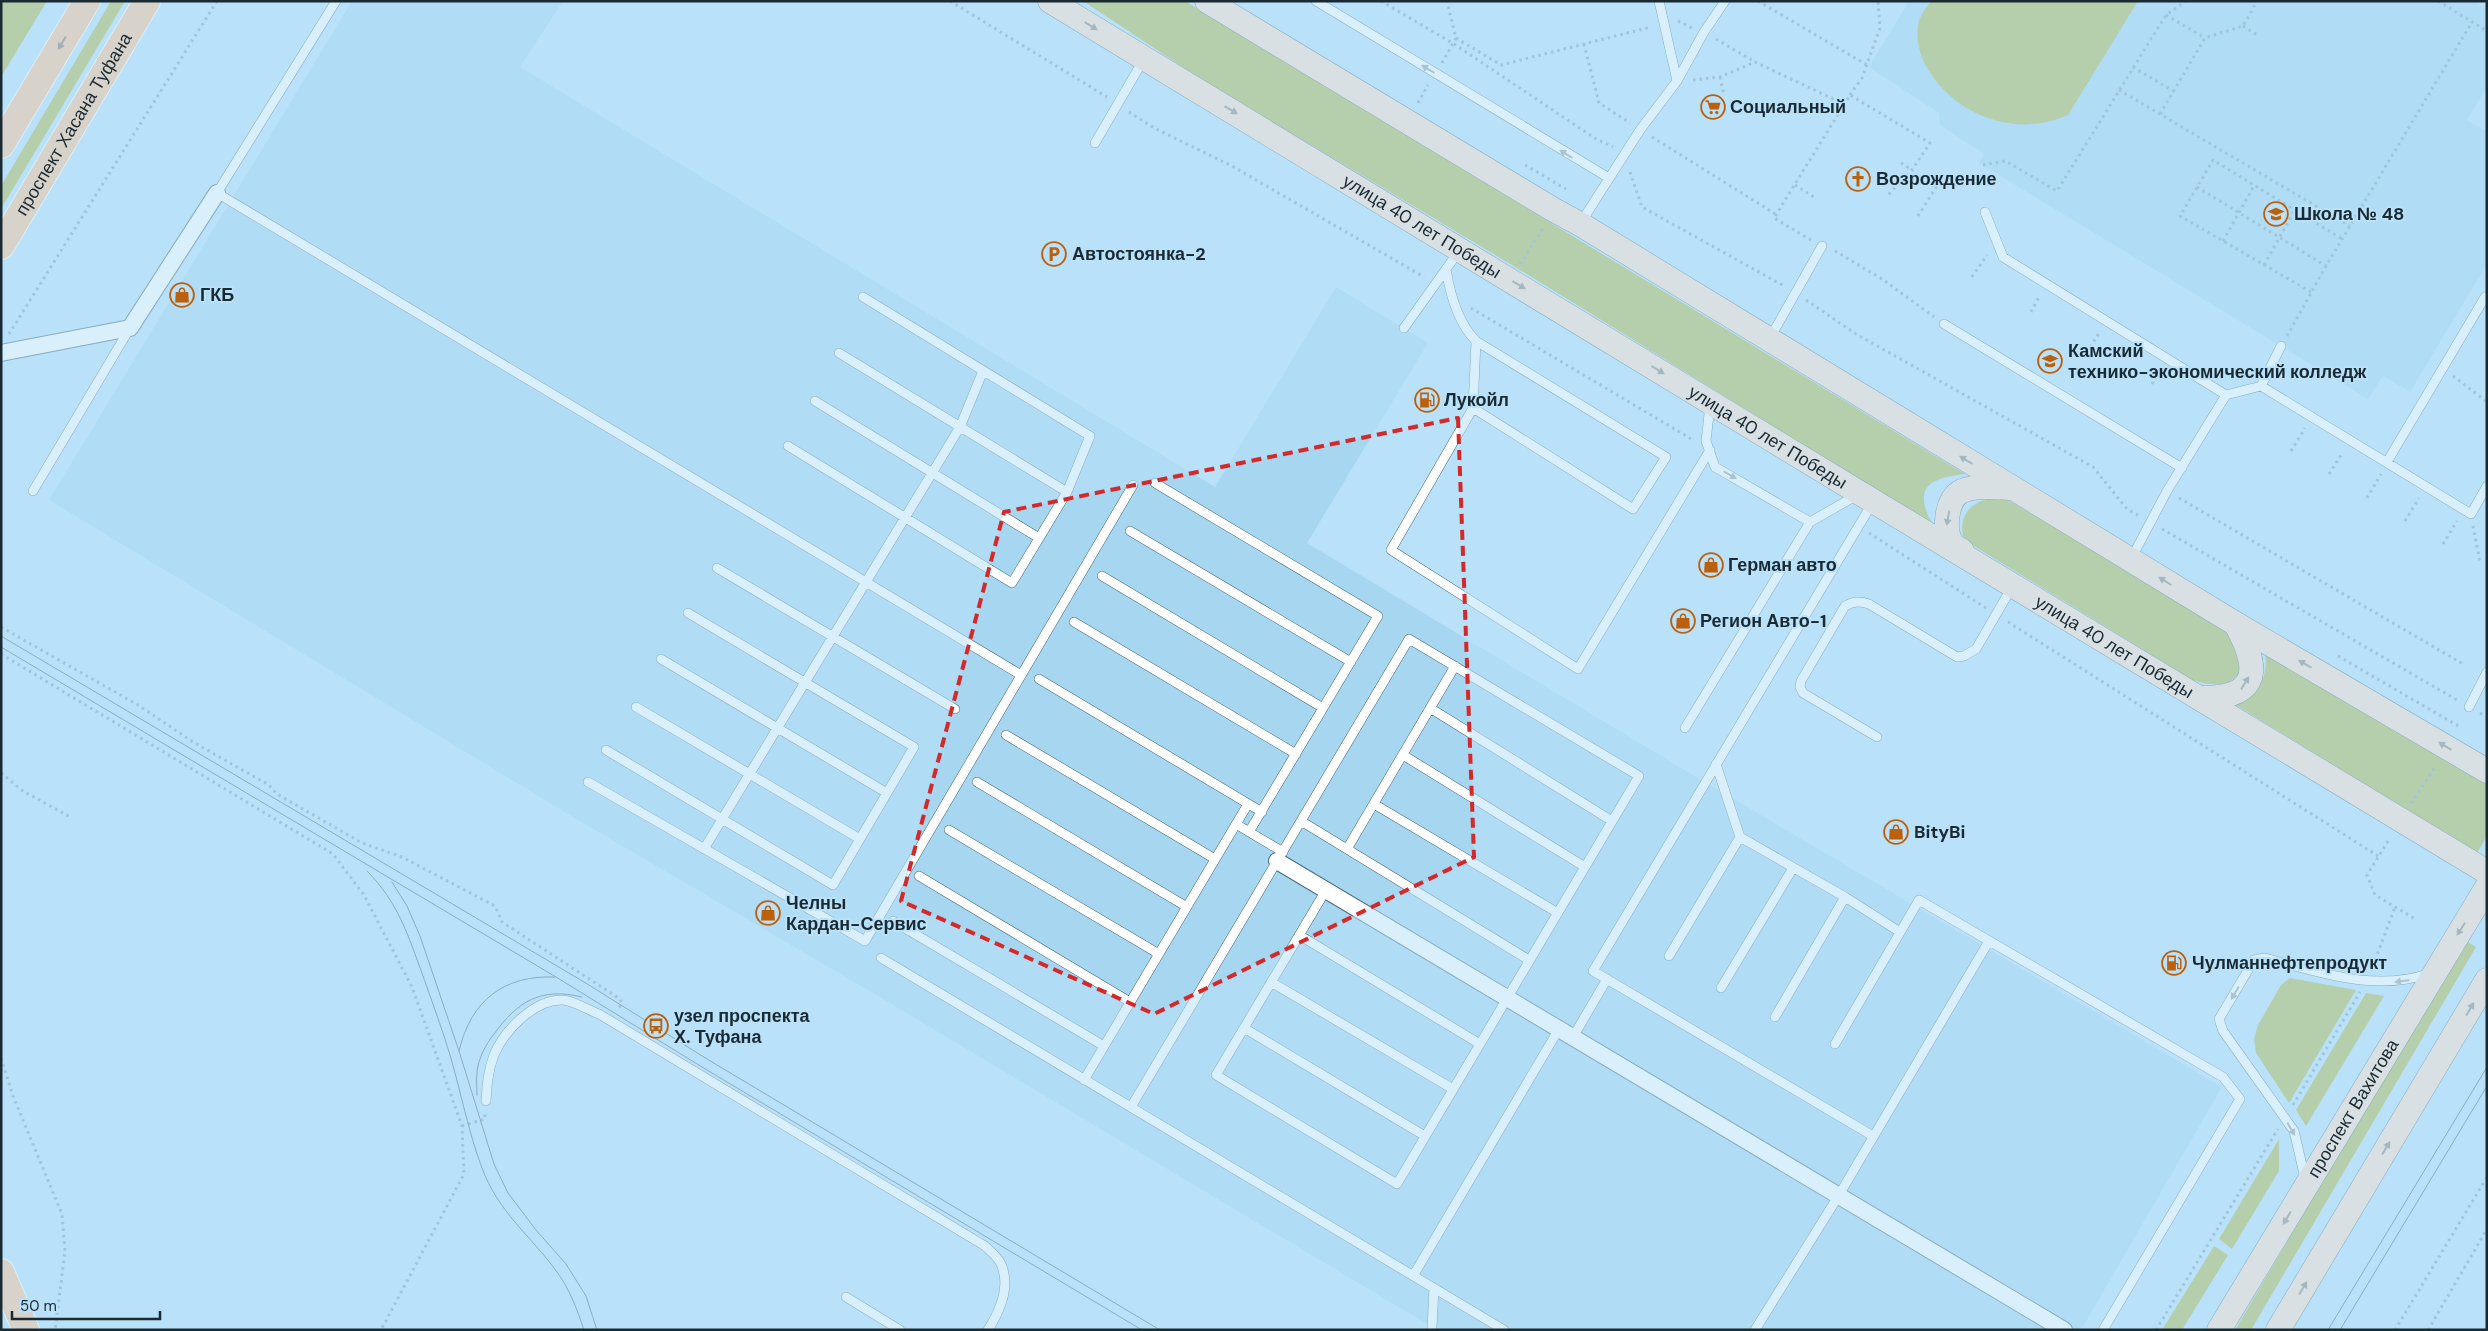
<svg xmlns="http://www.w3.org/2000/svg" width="2488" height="1331" viewBox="0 0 2488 1331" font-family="'DM Sans',sans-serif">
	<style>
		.built { fill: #a6d6f0 }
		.green { fill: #afb84e }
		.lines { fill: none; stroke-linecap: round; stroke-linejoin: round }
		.lane-casing { stroke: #466a7e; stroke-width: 10 }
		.street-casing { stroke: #466a7e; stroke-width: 18 }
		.secondary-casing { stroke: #466a7e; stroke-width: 25 }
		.primary-casing { stroke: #fff; stroke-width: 28 }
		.path { stroke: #81a0b3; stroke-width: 3; stroke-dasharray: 2.5 4; stroke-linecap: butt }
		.lane { stroke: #fff; stroke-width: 9 }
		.street { stroke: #fff; stroke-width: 16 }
		.secondary { stroke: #fddec8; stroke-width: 24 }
		.primary { stroke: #fbbe91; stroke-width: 26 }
		.tram { stroke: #526a78; stroke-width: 1 }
		.oneway { fill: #8c847d }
		.oneway2 { fill: #8a7462 }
		.oneway3 { fill: #989fa3 }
		.marked { fill: none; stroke: #d62828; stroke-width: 4; stroke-dasharray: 10 6; stroke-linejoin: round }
		.labels { text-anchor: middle; stroke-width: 4; stroke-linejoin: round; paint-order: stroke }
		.poi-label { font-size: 18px; font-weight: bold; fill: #1a2a32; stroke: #b9e1f9; text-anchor: start }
		.street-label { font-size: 18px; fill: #1a2a32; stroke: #b9e1f9 }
	</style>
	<rect width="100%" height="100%" fill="#b9e1f9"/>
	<path class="built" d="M352 1H563L520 67 1215 487 1336 287 1428 343 1307 543 1693 775 2222 1087 2081 1330H1437L873 993 578 820 49 500Z
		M1909 1H2474L2487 9V87L2467 120 2487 131V264L2410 392 2383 376 2368 399 1979 163 1984 154 1940 125 1939 113 1869 67Z"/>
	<path class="green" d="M1 1H47L1 77Z
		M111 1H125L1 209V186Z
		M1083 1H1185L1965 474C1929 478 1912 488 1933 525L1517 268 1201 79Z
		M1931 1H2138L2068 115C2016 139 1953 115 1926 66 1919 53 1915 36 1919 21 1921 14 1927 7 1931 1Z
		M1987 499H2006L2228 630 2237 642 2241 672C2226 688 2212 686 2193 680L1964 540C1958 519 1967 505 1987 499Z
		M2265 653 2487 784V836L2477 853 2236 705C2257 694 2269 678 2265 653Z
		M2465 940 2476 947 2251 1330H2235Z
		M2290 978 2356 990 2289 1103 2256 1053 2254 1039 2258 1025 2281 985Z
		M2366 993 2384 996 2306 1126 2296 1110Z
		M2279 1139V1171L2232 1249 2219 1239Z
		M2214 1246 2228 1255 2182 1330H2162Z"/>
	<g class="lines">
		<g class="lane-casing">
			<path id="lane" d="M336 1 217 193 1021 675
				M1316 1 1609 178
				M1659 1 1677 81
				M1095 143 1144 59
				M1985 212 2003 257 2226 395 2261 386 2471 514 2487 486
				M1580 224 1640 130 1677 81 1704 32 1725 1
				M1446 269C1450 294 1458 323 1476 341L1666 457 1633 509 1473 408 1476 341
				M1944 324 2182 468
				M1404 328 1459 251
				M1770 338 1822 246
				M839 353 1067 492
				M2261 386 2281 346
				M815 401 1039 538
				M1710 405 1706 441 1715 467 1810 522 1859 494
				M1473 408 1391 550 1578 669 1710 450
				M788 446 1012 583 1067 492 1090 436 863 297
				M2387 462 2485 297 2487 298
				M1155 483 1378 616 1249 832
				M33 491 130 328
				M1873 502 1593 971 1873 1136
				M1130 531 1351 662
				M2131 559 2167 491 2226 395
				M717 568 955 709
				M1102 576 1323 708
				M1074 622 1296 754
				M661 659 887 793
				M1039 679 1262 812
				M636 707 860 839
				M2469 707 2487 672
				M1430 708 1612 821
				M1685 728 1810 522
				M1006 735 1215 859
				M1877 737 1803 693 1800 687 1801 681 1845 606C1854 601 1860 601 1869 604L1957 657 1964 656 1976 649 2012 587
				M606 750 833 885 914 747 688 613
				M1403 755 1585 867
				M1716 764 1740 837 1845 897 1900 932
				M588 782 865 941 1133 485
				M977 782 1187 907
				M1374 804 1558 913
				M1301 821 1529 960
				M1236 824 1283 852
				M949 830 1159 954
				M704 849 960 427 983 371
				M1347 849 1455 666
				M919 876 1130 1002
				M893 921 1104 1046
				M1299 935 1480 1044
				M1669 956 1740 837
				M881 958 1504 1330
				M1271 982 1453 1089
				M1721 988 1793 868
				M1775 1017 1845 897
				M1244 1028 1425 1136
				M1573 1037 1607 979
				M1835 1044 1919 900 2223 1077 2240 1099 2103 1330
				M1084 1080 1248 804
				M486 1101C487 1085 488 1070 494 1055 504 1031 534 999 563 1000 574 1001 588 1010 599 1014L985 1246C990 1251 998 1257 1001 1264 1011 1286 1000 1311 988 1330
				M1131 1107 1409 639 1639 776 1397 1184 1216 1075 1326 890
				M2305 1178 2294 1131 2223 1031 2219 1019 2254 960 2265 958C2319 972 2373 992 2428 974
				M1413 1276 1559 1029
				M846 1297 900 1330
				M1432 1327 1434 1288
				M1755 1330 1839 1195 1989 941"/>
		</g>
		<g class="street-casing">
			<path id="street" d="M1 353 130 328 217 193
				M1277 861 2064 1330"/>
		</g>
		<g class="secondary-casing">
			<g id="secondary">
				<path id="s1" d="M1050 1C1320 163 1588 329 1858 492 2067 619 2278 745 2487 872"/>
				<path d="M1207 1 1554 210 1580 224 2236 624 2487 771"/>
				<path d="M1962 551C1959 549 1955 547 1952 544 1943 530 1946 498 1962 491 1977 485 1993 487 2009 488"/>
				<path d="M2203 698C2262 697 2259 667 2236 624"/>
				<path id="s2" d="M2219 1330 2487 887"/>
				<path d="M2278 1330 2487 980"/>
			</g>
		</g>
		<g class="primary-casing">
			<g id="primary">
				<path d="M1 145 87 1"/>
				<path id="s3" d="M1 246 147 1"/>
				<path d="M1 1272 26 1330"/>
			</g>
		</g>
		<path class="path" d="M950 1 1107 97
			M1381 1 1454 44 1596 139 1613 147
			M1758 1 1867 65
			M2438 1 2487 31
			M2166 15 2205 38
			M1678 21 1692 28
			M2243 26 2257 35
			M1456 38 1501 65 1651 27
			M1716 39 1755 62
			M1584 44 1599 103 1630 123
			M1442 63 1456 38 1447 1
			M2133 67 2173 91
			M1720 77 1724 95
			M1693 80 1720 77 1755 62 1844 104
			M2119 90 2350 226
			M1850 95 1862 78 1880 28 1878 1
			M1418 103 1428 85
			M1129 112 1154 128 1230 165 1424 277
			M2160 114 2205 38 2243 26 2257 1
			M1652 137 1777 215
			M1901 163 1912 170
			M1525 165 1566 189
			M1983 165 2005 161 2057 191 2166 15 2186 1
			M1630 172 1642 207 1784 286
			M1795 185 1814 197
			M2197 187 2326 266
			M1918 216 1938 184
			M1811 240 1774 218 1850 95 1930 143 1912 170 1886 197
			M2223 241 2254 186
			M1835 251 1882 279 1934 317
			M1520 264 1544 227
			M2264 265 2295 210
			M1972 277 1987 255
			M2311 292 2180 216 2213 160 2342 239
			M1806 300 1856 334 2093 467 2127 509 2139 516
			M1471 308 1693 440
			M2031 312 2040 295
			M9 334 217 1
			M2287 336 2326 266 2472 22
			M2090 347 2099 333
			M2453 376 2487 402
			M2152 384 2160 370
			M2291 451 2305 428
			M2329 474 2343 452
			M2179 498 2463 664
			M2367 498 2381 474
			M2405 521 2419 498
			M2473 526 2480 562
			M2162 529 2457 700
			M1869 533 1986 608
			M2443 544 2457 521
			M2008 622 2378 856
			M1 627 138 705 193 742 269 785 277 794 362 843 402 857 495 906 502 922 620 999 622 1003 618 1009
			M1 654 333 854 364 895 412 987 462 1126 464 1174 381 1330
			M2338 656 2460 727
			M2480 713 2487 717
			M1 773 23 791 72 818
			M2411 803 2436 766
			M2388 841 2367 875 2375 895 2417 920
			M2373 966 2395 907
			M1 1058 13 1096 62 1214 65 1251 55 1330
			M2293 1105 2360 992
			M462 1126 485 1119V1114
			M2156 1330 2278 1129
			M2395 1330 2487 1177
			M2428 1330 2487 1229"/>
		<use href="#lane" class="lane"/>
		<use href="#street" class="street"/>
		<use href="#secondary" class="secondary"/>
		<use href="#primary" class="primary"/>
		<path class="tram" d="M1 636 589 985 707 1059 1160 1330
			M1 647 556 977 702 1067 1142 1330
			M367 871C398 902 408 935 423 976 432 1002 442 1028 450 1055 461 1092 468 1131 482 1168 498 1212 531 1236 557 1272 570 1290 577 1309 584 1330
			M392 882 407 906 420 936 459 1051 494 1164 508 1193 536 1230 566 1264 586 1296 597 1330
			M459 1051C471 1000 504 975 555 977
			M477 1095C477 1088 476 1080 477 1072 478 1059 486 1044 494 1034 518 1001 541 987 582 997
			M2328 1330 2487 1067
			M2340 1330 2487 1086"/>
	</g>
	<defs><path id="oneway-solid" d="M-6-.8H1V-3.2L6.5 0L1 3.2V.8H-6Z" transform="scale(1.25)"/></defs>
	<g class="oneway">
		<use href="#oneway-solid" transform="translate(1091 26) rotate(31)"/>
		<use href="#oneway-solid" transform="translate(1231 110) rotate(31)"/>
		<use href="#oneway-solid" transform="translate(1519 285) rotate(31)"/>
		<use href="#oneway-solid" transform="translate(1658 370) rotate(31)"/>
		<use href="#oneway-solid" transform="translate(1966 460) rotate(-149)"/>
		<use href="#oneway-solid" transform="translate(1948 518) rotate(100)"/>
		<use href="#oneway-solid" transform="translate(2165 581) rotate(-148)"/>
		<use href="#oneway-solid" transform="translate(2305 664) rotate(-150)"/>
		<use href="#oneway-solid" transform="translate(2245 683) rotate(-58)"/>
		<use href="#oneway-solid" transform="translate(2445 746) rotate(-149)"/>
		<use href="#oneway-solid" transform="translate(2461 929) rotate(123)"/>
		<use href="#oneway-solid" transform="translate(2470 1009) rotate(-59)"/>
		<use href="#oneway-solid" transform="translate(2386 1148) rotate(-59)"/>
		<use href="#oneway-solid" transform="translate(2287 1218) rotate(121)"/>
		<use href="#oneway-solid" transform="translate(2303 1288) rotate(-59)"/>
	</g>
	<use class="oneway2" href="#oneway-solid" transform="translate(62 43) rotate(121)"/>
	<g class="oneway3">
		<use href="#oneway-solid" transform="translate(1428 69) rotate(-149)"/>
		<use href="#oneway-solid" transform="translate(1566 154) rotate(-148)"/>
		<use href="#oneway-solid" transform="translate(1730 475) rotate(30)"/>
		<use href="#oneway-solid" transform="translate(2402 981) rotate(172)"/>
		<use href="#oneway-solid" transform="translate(2235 993) rotate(121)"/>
		<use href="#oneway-solid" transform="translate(2291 1129) rotate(60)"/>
	</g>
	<path d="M0 0H2488V1331H0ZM1458 418 1474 857 1154 1014 901 901 1004 512Z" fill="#b9e1f9" fill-opacity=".55" fill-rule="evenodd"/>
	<path class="marked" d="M1458 418 1474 857 1154 1014 901 901 1004 512Z"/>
	<defs>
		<g id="supermarket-ring" transform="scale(1.25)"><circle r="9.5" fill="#b9e1f9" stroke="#bc600c" stroke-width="1.5"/><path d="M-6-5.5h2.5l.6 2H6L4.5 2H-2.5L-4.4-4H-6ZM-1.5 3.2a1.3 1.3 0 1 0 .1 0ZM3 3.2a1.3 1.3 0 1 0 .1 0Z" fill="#bc600c"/></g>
		<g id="church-ring" transform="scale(1.25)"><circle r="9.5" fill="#b9e1f9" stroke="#bc600c" stroke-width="1.5"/><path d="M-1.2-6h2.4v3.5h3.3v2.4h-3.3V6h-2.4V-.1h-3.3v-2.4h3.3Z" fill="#bc600c"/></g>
		<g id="school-ring" transform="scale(1.25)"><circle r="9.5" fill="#b9e1f9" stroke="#bc600c" stroke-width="1.5"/><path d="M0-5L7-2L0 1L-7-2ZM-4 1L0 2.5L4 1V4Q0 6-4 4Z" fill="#bc600c"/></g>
		<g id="parking-ring" transform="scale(1.25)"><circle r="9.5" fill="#b9e1f9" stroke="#bc600c" stroke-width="1.5"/><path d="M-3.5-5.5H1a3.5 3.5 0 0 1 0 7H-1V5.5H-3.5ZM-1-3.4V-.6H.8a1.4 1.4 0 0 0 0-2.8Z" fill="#bc600c"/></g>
		<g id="shop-ring" transform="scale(1.25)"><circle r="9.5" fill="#b9e1f9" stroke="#bc600c" stroke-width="1.5"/><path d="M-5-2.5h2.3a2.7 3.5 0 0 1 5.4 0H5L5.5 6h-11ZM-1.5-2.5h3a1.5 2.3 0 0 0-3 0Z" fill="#bc600c"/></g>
		<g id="university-ring" transform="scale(1.25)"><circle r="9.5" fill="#b9e1f9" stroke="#bc600c" stroke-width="1.5"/><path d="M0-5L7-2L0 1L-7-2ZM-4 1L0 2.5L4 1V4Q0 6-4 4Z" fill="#bc600c"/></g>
		<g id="fuel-ring" transform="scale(1.25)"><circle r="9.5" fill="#b9e1f9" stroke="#bc600c" stroke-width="1.5"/><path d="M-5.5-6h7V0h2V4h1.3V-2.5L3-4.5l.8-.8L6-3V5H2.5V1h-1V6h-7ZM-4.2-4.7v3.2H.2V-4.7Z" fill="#bc600c"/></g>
		<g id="bus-ring" transform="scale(1.25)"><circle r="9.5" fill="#b9e1f9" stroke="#bc600c" stroke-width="1.5"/><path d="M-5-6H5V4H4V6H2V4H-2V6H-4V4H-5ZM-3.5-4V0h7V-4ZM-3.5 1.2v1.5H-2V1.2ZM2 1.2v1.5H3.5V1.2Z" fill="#bc600c"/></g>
	</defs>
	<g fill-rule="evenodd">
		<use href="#supermarket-ring" x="1713" y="107"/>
		<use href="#church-ring" x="1858" y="179"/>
		<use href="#school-ring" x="2276" y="214"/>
		<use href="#parking-ring" x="1054" y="254"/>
		<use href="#shop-ring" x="182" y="295"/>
		<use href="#university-ring" x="2050" y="361"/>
		<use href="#fuel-ring" x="1427" y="400"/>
		<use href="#shop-ring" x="1711" y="565"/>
		<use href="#shop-ring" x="1683" y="621"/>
		<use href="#shop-ring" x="1896" y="832"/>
		<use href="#shop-ring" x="768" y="913"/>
		<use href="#fuel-ring" x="2174" y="963"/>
		<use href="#bus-ring" x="656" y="1026"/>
	</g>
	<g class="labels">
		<g class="poi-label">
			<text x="1730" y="113">Социальный</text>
			<text x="1876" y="185">Возрождение</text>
			<text x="2294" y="220">Школа № 48</text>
			<text x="1072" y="260">Автостоянка-2</text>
			<text x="200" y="301">ГКБ</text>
			<text x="2068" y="357">Камский<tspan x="2068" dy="21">технико-экономический колледж</tspan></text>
			<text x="1444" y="406">Лукойл</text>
			<text x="1728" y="571">Герман авто</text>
			<text x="1700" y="627">Регион Авто-1</text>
			<text x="1914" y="838">BityBi</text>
			<text x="786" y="909">Челны<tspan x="786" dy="21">Кардан-Сервис</tspan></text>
			<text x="2192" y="969">Чулманнефтепродукт</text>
			<text x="674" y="1022">узел проспекта<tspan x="674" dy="21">Х. Туфана</tspan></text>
		</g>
		<g class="street-label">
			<text dy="6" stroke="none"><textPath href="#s3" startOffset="142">проспект Хасана Туфана</textPath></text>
			<text dy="6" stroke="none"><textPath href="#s1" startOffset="435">улица 40 лет Победы</textPath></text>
			<text dy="6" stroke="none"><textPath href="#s1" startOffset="840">улица 40 лет Победы</textPath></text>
			<text dy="6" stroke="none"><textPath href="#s1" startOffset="1245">улица 40 лет Победы</textPath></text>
			<text dy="6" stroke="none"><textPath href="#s2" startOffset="259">проспект Вахитова</textPath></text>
		</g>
	</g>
	<rect width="2488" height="1331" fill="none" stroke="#1a2a32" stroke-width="5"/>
	<path d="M12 1311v8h148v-8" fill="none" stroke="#1a2a32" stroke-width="2.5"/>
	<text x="20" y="1311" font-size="15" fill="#1a2a32" stroke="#b9e1f9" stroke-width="4" paint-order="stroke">50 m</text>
</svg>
